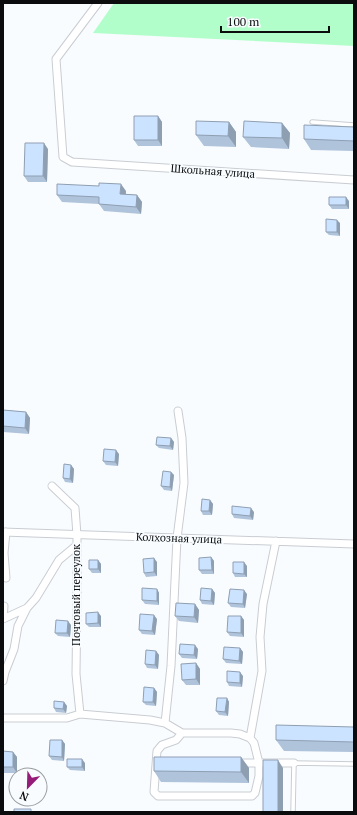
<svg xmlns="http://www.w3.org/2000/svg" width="357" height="815" viewBox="0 0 357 815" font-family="'PT Serif',serif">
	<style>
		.green { fill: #b2feca }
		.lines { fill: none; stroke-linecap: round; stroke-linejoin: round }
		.lane-casing { stroke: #c9cdd2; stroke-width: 5.5 }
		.street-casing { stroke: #c9cdd2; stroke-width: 9 }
		.lane { stroke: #fff; stroke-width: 3.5 }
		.street { stroke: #fff; stroke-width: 7 }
		.wall { fill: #afc3db }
		.shaded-wall { fill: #8f9fb2 }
		.building { fill: #cce3ff; stroke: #8f9fb2 }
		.labels { text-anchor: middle; stroke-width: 3.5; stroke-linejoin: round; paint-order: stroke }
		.street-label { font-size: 11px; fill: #0a0c0d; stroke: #f9fcff }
	</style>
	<rect width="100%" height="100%" fill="#f9fcff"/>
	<path class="green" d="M114 3H354V46L93 33Z"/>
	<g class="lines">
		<g class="lane-casing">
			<path id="lane" d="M312 122 354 125
				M293 812 294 763 354 764"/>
		</g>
		<g class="street-casing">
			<path id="street" d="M98 3 56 59 63 157 72 162 354 180
				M52 486 75 508 77 535V596L76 674 80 714
				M3 532 354 544
				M6 532 4 553 6 578
				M4 606 3 619 27 608 36 598 59 560 77 545
				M3 681 5 672 14 649 18 626 27 608
				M3 718H67L80 714 150 720 165 723 182 733H231L240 734 250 738 254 743 259 763V776L255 793 252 796H158L154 792 157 751 162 745 176 740 182 733
				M165 723 171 666 177 538 184 483 182 438 178 411
				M250 738 262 671 260 637 263 604 276 541
				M236 763H294"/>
		</g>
		<use href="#lane" class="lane"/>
		<use href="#street" class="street"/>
	</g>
	<path class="wall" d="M158 116 162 122V146H138L134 140Z
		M229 122 236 132V147L204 146 196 135Z
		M282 123 290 133 289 149 251 147 243 137Z
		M354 127V151L311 150 304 139Z
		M48 149 47 182H28L24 176Z
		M126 191V194L137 195 142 202 141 214 104 211 99 204 62 202 57 195Z
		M349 201V209H332L329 205Z
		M340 223V236L329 235 326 232Z
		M3 410 26 412 30 418 29 434 3 432Z
		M171 438 174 442 173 450 159 448 156 445Z
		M119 454 118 466 106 465 103 461Z
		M71 465 74 469 73 483 65 482 63 478Z
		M171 472 174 475 172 491 164 490 161 486Z
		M210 500 213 504 212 515H203L201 511Z
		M254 512 253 520 234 518 232 514Z
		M211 557 214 561V574H202L199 570Z
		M98 560 101 564V573H92L89 569Z
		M157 562V576L146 577 144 573Z
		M247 566V577H235L233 573Z
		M157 589 159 593V605L145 604 142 600Z
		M212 589 215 593 214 605 202 604 200 600Z
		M247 594 245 608 231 607 228 603Z
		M195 604 199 610 198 623 179 621 175 616Z
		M101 616V627H89L86 624Z
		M241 616 244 620V637L230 636 227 632Z
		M157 619 155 635 142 634 139 630Z
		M71 625 70 637 58 636 55 633Z
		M240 648 243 652 242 664 226 663 223 659Z
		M198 649 197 659 182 658 179 654Z
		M156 651 159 655 158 669 147 668 145 664Z
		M196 663 200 669V685H186L182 680Z
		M243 676 242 687 229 686 227 682Z
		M154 688 157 692 156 706 146 705 143 702Z
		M227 698 229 702 228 716 219 715 216 711Z
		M64 702 67 706 66 713 56 712 54 708Z
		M354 727V752L284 751 276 740Z
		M62 740 65 744 64 761 52 760 49 756Z
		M3 751 13 752 17 757V773H3Z
		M241 757 249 768V783L161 782 154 771Z
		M85 763V771L70 770 67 767Z"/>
	<path class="shaded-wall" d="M158 116 162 122V146L158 140Z
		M229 122 236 132V147L228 136Z
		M282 123 290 133 289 149 282 138Z
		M44 143 48 149 47 182 43 176Z
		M121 184 126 191 125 201 120 194Z
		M137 195 142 202 141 214 136 207Z
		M346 197 349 201V209L346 205Z
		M337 220 340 223V236L337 232Z
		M26 412 30 418 29 434 25 428Z
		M171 438 174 442 173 450 170 446Z
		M116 450 119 454 118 466 115 462Z
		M71 465 74 469 73 483 70 479Z
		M171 472 174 475 172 491 170 487Z
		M210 500 213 504 212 515 209 511Z
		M251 508 254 512 253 520 250 516Z
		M211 557 214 561V574L212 570Z
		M154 558 157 562V576L154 572Z
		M98 560 101 564V573L98 569Z
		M244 562 247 566V577L244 574Z
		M157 589 159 593V605L157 601Z
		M212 589 215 593 214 605 211 601Z
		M244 590 247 594 245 608 243 604Z
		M195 604 199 610 198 623 194 617Z
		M98 612 101 616V627L98 623Z
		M154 615 157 619 155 635 152 631Z
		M241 616 244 620V637L241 633Z
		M68 621 71 625 70 637 67 633Z
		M195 645 198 649 197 659 194 655Z
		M240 648 243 652 242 664 239 661Z
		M156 651 159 655 158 669 155 665Z
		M196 663 200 669V685L196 679Z
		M240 672 243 676 242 687 240 683Z
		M154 688 157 692 156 706 153 702Z
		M227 698 229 702 228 716 225 712Z
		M64 702 67 706 66 713 63 709Z
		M62 740 65 744 64 761 62 757Z
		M13 752 17 757V773L13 767Z
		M241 757 249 768V783L241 772Z
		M82 759 85 763V771L82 767Z
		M278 760 283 768V812H278Z"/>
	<path class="building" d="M134 116H158V140H134Z
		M196 121 229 122 228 136 196 135Z
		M244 121 282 123V138L243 137Z
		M304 125 354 127V141L304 139Z
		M25 143H44L43 176H24Z
		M99 183 121 184 120 194 137 195 136 207 99 204V197L57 195V184L99 186Z
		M329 197H346V205H329Z
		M326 219 337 220V232H326Z
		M3 410 26 412 25 428 3 426Z
		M157 437 171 438 170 446 156 445Z
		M104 449 116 450 115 462 103 461Z
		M64 464 71 465 70 479 63 478Z
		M163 471 171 472 170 487 161 486Z
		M202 499 210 500 209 511H201Z
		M232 506 251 508 250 516 232 514Z
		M211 557 212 570H199V558Z
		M154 558V572L144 573 143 559Z
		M89 560H98V569H89Z
		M233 562H244V574L233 573Z
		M142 588 157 589V601L142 600Z
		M201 588 212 589 211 601 200 600Z
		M230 589 244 590 243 604 228 603Z
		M176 603 195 604 194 617 175 616Z
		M98 612V623L86 624V613Z
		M140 614 154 615 152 631 139 630Z
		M228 616H241V633L227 632Z
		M56 620 68 621 67 633H55Z
		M180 644 195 645 194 655 179 654Z
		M224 647 240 648 239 661 223 659Z
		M146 650 156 651 155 665 145 664Z
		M196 663V679L182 680 181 664Z
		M227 671 240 672V683L227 682Z
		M144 687 154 688 153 702H143Z
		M217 698H227L225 712 216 711Z
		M54 701 64 702 63 709 54 708Z
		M276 725 354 727V742L276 740Z
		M50 740H62V757L49 756Z
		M3 751 13 752V767H3Z
		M154 757H241V772L154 771Z
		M67 759H82V767H67Z
		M263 760H278V812H263Z
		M14 809H31V812H14Z"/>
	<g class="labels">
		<g class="street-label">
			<text transform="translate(213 171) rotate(4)" y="4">Школьная улица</text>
			<text transform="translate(179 538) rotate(2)" y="4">Колхозная улица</text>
			<text transform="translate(76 595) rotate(-90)" y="4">Почтовый переулок</text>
		</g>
	</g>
	<rect width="357" height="815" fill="none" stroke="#0a0c0d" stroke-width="8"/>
	<g transform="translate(28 787) rotate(203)"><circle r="19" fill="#f9fcff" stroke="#999c9e"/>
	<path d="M0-3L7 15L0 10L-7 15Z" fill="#951d79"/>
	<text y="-6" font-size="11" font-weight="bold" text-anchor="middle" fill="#0a0c0d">N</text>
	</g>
	<path d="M221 26v6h108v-6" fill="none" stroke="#0a0c0d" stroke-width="2"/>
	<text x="227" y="26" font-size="12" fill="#0a0c0d" stroke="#f9fcff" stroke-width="3" paint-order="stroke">100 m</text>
</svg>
